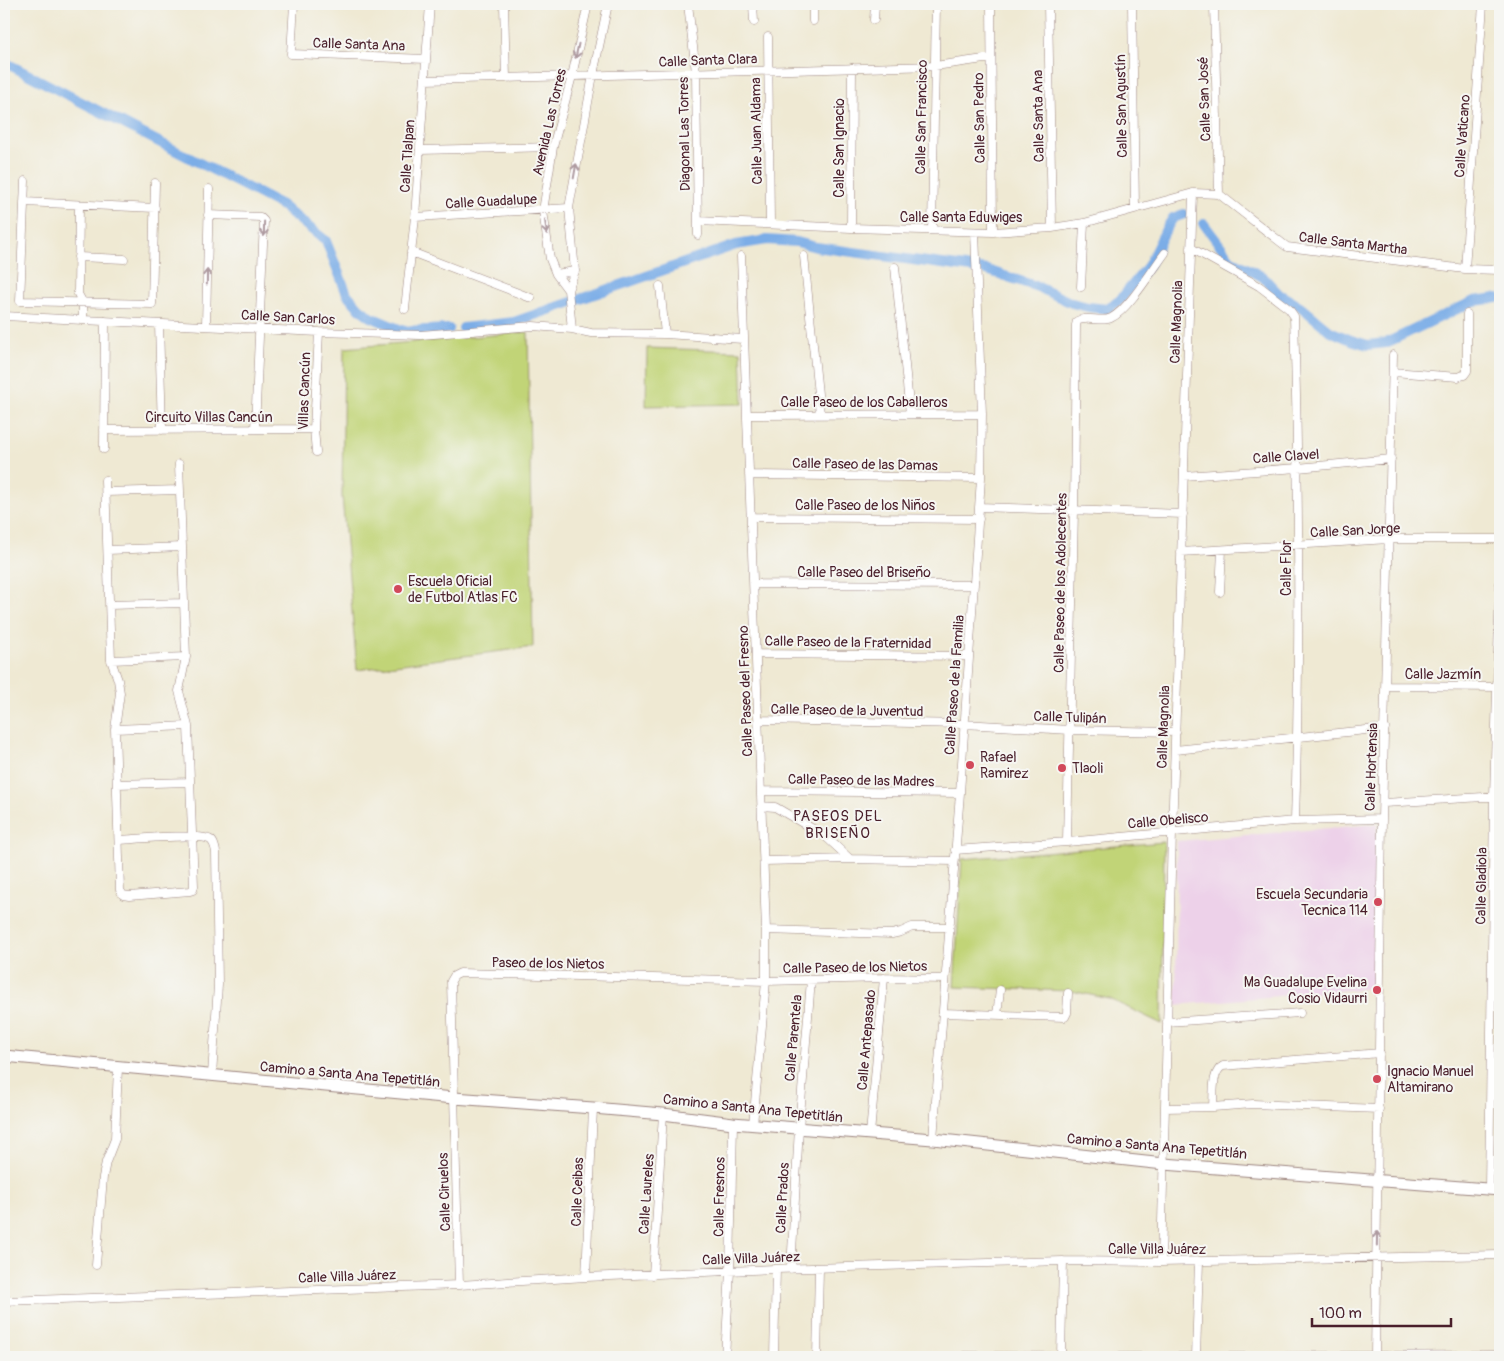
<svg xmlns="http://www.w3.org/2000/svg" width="1504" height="1361" viewBox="0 0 1504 1361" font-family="Pangolin,sans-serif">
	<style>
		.built { fill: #edd1e9 }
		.green { fill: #c1d477; stroke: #867a51 }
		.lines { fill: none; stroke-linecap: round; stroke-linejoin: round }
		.canal { stroke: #7cade7; stroke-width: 10 }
		.street-casing { stroke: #9c847f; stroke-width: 9 }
		.secondary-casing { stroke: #9c847f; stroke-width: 13 }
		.street { stroke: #fff; stroke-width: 8 }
		.secondary { stroke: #fff; stroke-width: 11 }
		.oneway { stroke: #ae9aa0 }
		.poi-dot { fill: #d1495b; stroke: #f6f6f2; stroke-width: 2 }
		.labels { text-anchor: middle; stroke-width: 4; stroke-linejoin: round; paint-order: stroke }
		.street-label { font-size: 14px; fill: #4a1f2b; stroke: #f6f6f2 }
		.poi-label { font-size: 14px; fill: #4a1f2b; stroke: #f6f6f2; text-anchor: start }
		.neighbourhood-label { font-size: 15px; letter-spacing: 1px; fill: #4a1f2b; stroke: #f6f6f2 }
	</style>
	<rect width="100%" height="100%" fill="#f6f6f2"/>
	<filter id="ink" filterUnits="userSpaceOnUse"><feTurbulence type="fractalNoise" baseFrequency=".02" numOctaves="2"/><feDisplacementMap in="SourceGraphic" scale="10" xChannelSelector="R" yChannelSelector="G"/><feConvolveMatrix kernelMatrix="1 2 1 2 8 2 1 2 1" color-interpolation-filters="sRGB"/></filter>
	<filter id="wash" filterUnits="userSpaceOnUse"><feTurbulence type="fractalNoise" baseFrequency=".0096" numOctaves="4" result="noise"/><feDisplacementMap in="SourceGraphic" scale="20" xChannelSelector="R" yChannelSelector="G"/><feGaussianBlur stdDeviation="1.12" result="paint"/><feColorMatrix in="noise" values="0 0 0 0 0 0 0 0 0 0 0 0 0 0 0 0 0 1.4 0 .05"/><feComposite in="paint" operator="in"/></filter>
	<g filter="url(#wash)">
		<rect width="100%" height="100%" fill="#efe9d3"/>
		<path class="built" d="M1377 824 1373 988 1176 1005 1177 841Z"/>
		<path class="green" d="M528 332 533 647 357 670 342 496 344 348Z
			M647 348 741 351 743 404 646 406Z
			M1164 842 1162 1024 1110 999 1072 991 954 987 962 859Z"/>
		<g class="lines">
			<path class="canal" d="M4 62 281 205 326 241 347 294 359 308 371 317 404 331 449 329
				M1204 224 1231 260 1263 277 1279 294 1300 306 1330 331 1351 340 1368 345 1386 343 1474 301 1497 298
				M463 328 514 322 736 245 767 240 797 242 816 247 987 270 1038 287 1072 303 1088 307 1107 309 1120 300 1148 266 1166 229 1173 218 1184 214"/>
		</g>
	</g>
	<g filter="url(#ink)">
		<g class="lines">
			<g class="street-casing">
				<path id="street" d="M294 4 291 54 426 59
					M504 4 506 78
					M608 4 593 75 569 208 575 271 568 290 572 329 591 333 665 334 743 339
					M688 4 696 72 698 235
					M753 4 754 22
					M813 4V21
					M991 4 993 232
					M1048 4 1052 228
					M1132 4 1135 208
					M1214 4 1219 194
					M874 20 875 4
					M768 37 770 224
					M425 80 935 66 991 58
					M420 150 553 147
					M25 181 20 301 152 304 155 183
					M1219 194 1287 247 1465 269 1500 270
					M24 202 155 208
					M79 205 78 294 83 303V320
					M208 215 260 217 264 221 255 429
					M415 217 569 208
					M698 221 851 228 993 232 1052 228 1084 223 1193 193 1219 194
					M851 228 852 68
					M932 230 936 4
					M1191 248 1259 286 1289 309 1294 316C1299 484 1300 653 1295 821
					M411 252 531 298
					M741 256 766 930V981L753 1125
					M804 256 820 414
					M78 257 124 259
					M895 267 910 414
					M1465 269 1483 4
					M556 274 575 271
					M660 286 665 334
					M1081 287 1084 223
					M568 290 556 274 550 259 543 211 553 147 572 76 588 4
					M405 309 415 217 430 4
					M4 316 319 332 421 335 533 326 572 329
					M159 324 162 430
					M206 326 209 189
					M1393 372 1458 377 1464 375 1467 371V314
					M747 415 982 414
					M104 430 314 429
					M104 449 105 321
					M316 452 314 429 319 332
					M749 475 981 478
					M1184 476 1298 468 1391 459
					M105 480 111 660 118 680 120 693 115 729 120 890 123 895 129 896 190 891 193 890 194 886 188 726 179 691 186 657 179 464
					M106 492 180 490
					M979 507 1183 514
					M751 517 979 519
					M108 550 182 547
					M1181 552 1389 539H1500
					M754 584 974 585
					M1220 592 1222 550
					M109 605 184 603
					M756 654 969 656
					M111 660 186 657
					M1386 686 1500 687
					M759 720 964 724 1070 730 1176 732
					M115 729 188 726
					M1175 750 1385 728
					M117 784 190 782
					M761 791 960 793
					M1384 803 1500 796
					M761 806 775 807 825 836 850 859
					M119 840C136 839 196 833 209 839 214 841 215 847 216 852L218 985 212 1075
					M1067 842 1074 510 1076 325 1077 321C1087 315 1101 323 1111 318 1128 310 1153 269 1165 253
					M955 850 1067 842 1295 821 1382 819
					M764 861 850 859 954 861
					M766 930 892 934 901 932 912 927H949
					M943 1013 1065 1017 1067 1013 1068 993
					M997 1015 1000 990
					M1167 1022 1300 1013
					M1213 1107C1214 1095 1211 1072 1223 1066L1380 1053
					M1165 1108 1213 1107 1253 1104 1379 1109
					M870 1134 884 978
					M933 1139 960 793 981 478 982 414 975 232
					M1489 1189 1494 797 1500 583
					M1161 1262 1172 833 1193 193
					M96 1265 103 1177 106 1162 115 1139 118 1067
					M791 1269 799 1128 811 980
					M653 1275 663 1114
					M586 1277 593 1108
					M459 1285 451 981 454 976 460 973 766 981 884 978 945 979
					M4 1301 459 1285 586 1277 776 1269 1063 1261 1161 1262 1500 1255
					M964 1356 1196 1357 1500 1355
					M725 1357 730 1271 733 1123
					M774 1357 776 1269
					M817 1357 819 1269
					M1061 1357 1063 1261
					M1196 1357 1199 1261
					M1375 1357 1382 819 1393 355"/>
			</g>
			<g class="secondary-casing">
				<path id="secondary" d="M4 1056 454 1098 593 1108 663 1114 733 1123 933 1139 1164 1164 1500 1190"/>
			</g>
			<use href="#street" class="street"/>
			<use href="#secondary" class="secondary"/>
		</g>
		<defs><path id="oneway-shaft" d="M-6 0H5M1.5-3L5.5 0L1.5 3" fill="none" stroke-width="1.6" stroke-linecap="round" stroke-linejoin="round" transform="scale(1.25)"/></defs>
		<g class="oneway">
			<use href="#oneway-shaft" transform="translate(577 51) rotate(102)"/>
			<use href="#oneway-shaft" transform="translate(575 171) rotate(-80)"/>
			<use href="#oneway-shaft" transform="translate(546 227) rotate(82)"/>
			<use href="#oneway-shaft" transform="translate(264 229) rotate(91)"/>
			<use href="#oneway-shaft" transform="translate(207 277) rotate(-89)"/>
			<use href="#oneway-shaft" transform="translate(1377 1239) rotate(-89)"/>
		</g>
	</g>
	<g class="poi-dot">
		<circle cx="398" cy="589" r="5"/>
		<circle cx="970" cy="765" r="5"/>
		<circle cx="1062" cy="768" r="5"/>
		<circle cx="1378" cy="902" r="5"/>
		<circle cx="1377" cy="990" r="5"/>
		<circle cx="1377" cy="1079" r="5"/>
	</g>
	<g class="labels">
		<g class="street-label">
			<text transform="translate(359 44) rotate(2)" y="5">Calle Santa Ana</text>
			<text transform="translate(708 60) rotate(-2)" y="5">Calle Santa Clara</text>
			<text transform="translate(1204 99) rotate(-92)" y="5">Calle San José</text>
			<text transform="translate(1121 106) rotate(-91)" y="5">Calle San Agustín</text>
			<text transform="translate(1038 116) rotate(-91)" y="5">Calle Santa Ana</text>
			<text transform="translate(921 117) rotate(-89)" y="5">Calle San Francisco</text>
			<text transform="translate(979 118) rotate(-91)" y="5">Calle San Pedro</text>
			<text transform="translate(549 122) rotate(-77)" y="5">Avenida Las Torres</text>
			<text transform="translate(756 131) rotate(-91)" y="5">Calle Juan Aldama</text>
			<text transform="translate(684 134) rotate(-91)" y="5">Diagonal Las Torres</text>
			<text transform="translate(1462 136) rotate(-86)" y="5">Calle Vaticano</text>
			<text transform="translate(839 148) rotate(-90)" y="5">Calle San Ignacio</text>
			<text transform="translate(407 156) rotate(-86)" y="5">Calle Tlalpan</text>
			<text transform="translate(491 201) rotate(-3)" y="5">Calle Guadalupe</text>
			<text x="961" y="222">Calle Santa Eduwiges</text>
			<text transform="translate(1353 243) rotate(7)" y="5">Calle Santa Martha</text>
			<text transform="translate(288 317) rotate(3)" y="5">Calle San Carlos</text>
			<text transform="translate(1176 322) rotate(-88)" y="5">Calle Magnolia</text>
			<text transform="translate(304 391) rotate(-88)" y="5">Villas Cancún</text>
			<text x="864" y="407">Calle Paseo de los Caballeros</text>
			<text x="209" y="422">Circuito Villas Cancún</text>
			<text transform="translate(1286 456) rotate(-4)" y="5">Calle Clavel</text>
			<text transform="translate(865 464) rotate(1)" y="5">Calle Paseo de las Damas</text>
			<text x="865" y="510">Calle Paseo de los Niños</text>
			<text transform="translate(1355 530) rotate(-3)" y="5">Calle San Jorge</text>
			<text transform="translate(1286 568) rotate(-90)" y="5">Calle Flor</text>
			<text x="864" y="577">Calle Paseo del Briseño</text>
			<text transform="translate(1060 583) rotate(-89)" y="5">Calle Paseo de los Adolecentes</text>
			<text transform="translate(848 642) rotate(1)" y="5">Calle Paseo de la Fraternidad</text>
			<text x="1443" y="679">Calle Jazmín</text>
			<text transform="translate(954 685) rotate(-86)" y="5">Calle Paseo de la Familia</text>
			<text transform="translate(745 691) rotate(-92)" y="5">Calle Paseo del Fresno</text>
			<text transform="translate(847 710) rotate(1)" y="5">Calle Paseo de la Juventud</text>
			<text transform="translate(1070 717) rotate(2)" y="5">Calle Tulipán</text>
			<text transform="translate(1163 727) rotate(-88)" y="5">Calle Magnolia</text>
			<text transform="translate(1371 767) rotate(-88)" y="5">Calle Hortensia</text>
			<text transform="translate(861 780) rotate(1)" y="5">Calle Paseo de las Madres</text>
			<text transform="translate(1168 820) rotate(-5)" y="5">Calle Obelisco</text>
			<text transform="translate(1481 886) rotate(-89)" y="5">Calle Gladiola</text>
			<text transform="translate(548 963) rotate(1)" y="5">Paseo de los Nietos</text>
			<text transform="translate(855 967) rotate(-1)" y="5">Calle Paseo de los Nietos</text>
			<text transform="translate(793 1038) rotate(-85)" y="5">Calle Parentela</text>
			<text transform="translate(866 1040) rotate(-85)" y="5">Calle Antepasado</text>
			<text transform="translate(350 1074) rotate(5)" y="5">Camino a Santa Ana Tepetitlán</text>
			<text transform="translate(753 1108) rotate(6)" y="5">Camino a Santa Ana Tepetitlán</text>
			<text transform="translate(1157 1146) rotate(5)" y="5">Camino a Santa Ana Tepetitlán</text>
			<text transform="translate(444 1192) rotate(-92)" y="5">Calle Ciruelos</text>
			<text transform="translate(577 1192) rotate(-88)" y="5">Calle Ceibas</text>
			<text transform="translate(646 1194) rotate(-86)" y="5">Calle Laureles</text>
			<text transform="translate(719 1197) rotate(-89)" y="5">Calle Fresnos</text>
			<text transform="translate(782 1198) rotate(-87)" y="5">Calle Prados</text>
			<text x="1157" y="1254">Calle Villa Juárez</text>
			<text transform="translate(751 1258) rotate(-2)" y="5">Calle Villa Juárez</text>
			<text transform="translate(347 1276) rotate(-2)" y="5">Calle Villa Juárez</text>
		</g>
		<g class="poi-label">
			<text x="408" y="586">Escuela Oficial<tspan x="408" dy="16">de Futbol Atlas FC</tspan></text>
			<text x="980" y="762">Rafael<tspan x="980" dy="16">Ramirez</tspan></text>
			<text x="1072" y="773">Tlaoli</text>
			<text x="1368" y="899" text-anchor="end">Escuela Secundaria<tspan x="1368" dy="16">Tecnica 114</tspan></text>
			<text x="1367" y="987" text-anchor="end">Ma Guadalupe Evelina<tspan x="1367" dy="16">Cosio Vidaurri</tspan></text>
			<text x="1387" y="1076">Ignacio Manuel<tspan x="1387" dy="16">Altamirano</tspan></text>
		</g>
		<g class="neighbourhood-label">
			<text x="838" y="821">PASEOS DEL<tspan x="838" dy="17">BRISEÑO</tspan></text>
		</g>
	</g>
	<rect width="1504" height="1361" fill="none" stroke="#f6f6f2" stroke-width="20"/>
	<path d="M1312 1318v8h139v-8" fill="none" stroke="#4a1f2b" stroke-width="2.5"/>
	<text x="1319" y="1318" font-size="15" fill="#4a1f2b" stroke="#f6f6f2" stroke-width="4" paint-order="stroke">100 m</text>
</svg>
